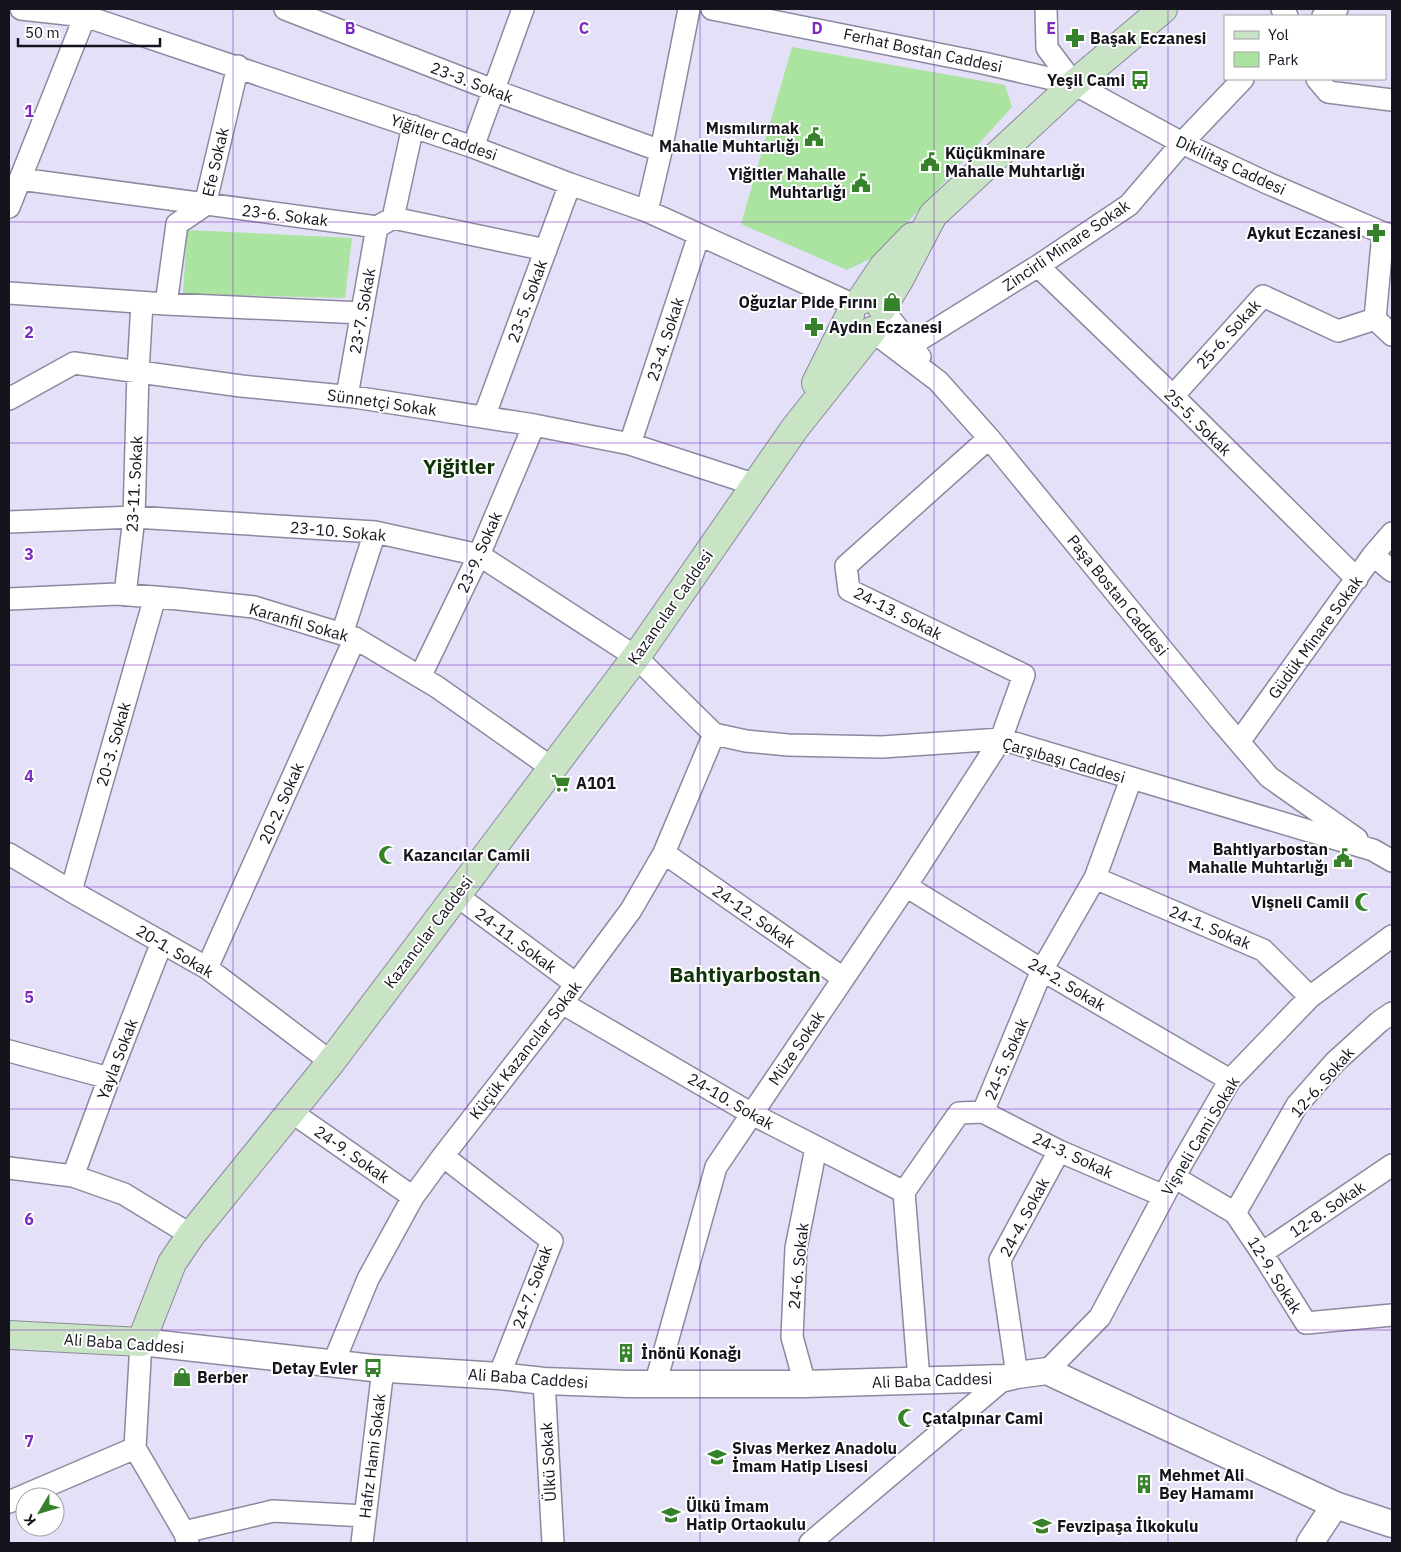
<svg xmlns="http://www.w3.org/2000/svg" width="1401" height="1552" viewBox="0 0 1401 1552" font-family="'IBM Plex Sans',sans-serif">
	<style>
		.green { fill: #aae4a0 }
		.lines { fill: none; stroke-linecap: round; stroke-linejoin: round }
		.minor-casing { stroke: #8c899f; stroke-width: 24 }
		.tertiary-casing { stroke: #8c899f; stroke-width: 29 }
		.secondary-casing { stroke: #8c899f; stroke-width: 30 }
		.minor { stroke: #fff; stroke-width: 21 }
		.tertiary { stroke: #fff; stroke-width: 26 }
		.secondary { stroke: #c9e3c5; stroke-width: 28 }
		.grid { fill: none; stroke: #7b2cbf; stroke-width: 1; stroke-opacity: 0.55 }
		.labels { text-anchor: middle; stroke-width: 4; stroke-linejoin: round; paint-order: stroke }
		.poi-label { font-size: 16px; font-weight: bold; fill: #15141c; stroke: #fff; text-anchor: start }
		.street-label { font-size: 16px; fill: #15141c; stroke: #fff }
		.district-label { font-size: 21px; font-weight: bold; fill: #0f3409; stroke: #fff }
		.grid-label { font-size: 16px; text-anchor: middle; font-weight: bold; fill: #7b2cbf; stroke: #fff; stroke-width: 4; stroke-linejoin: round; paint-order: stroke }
	</style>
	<rect width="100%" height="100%" fill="#e3e0f8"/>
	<path class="green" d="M792 47 1005 85 1012 107 878 255 847 270 741 224Z
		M187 230 352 238 345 298 183 294Z"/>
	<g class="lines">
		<g class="minor-casing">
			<path id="minor" d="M21 9 85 16 473 147 570 184 647 211 854 305
				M285 9 493 90 661 151
				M712 9 983 63 1074 84 1182 143 1265 182 1383 233 1392 235
				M1046 9 1047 48 1074 84
				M1282 9 1287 16
				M1323 16 1337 9
				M1317 79 1328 92 1392 100
				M473 147 523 9
				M20 179 377 227 393 218 546 250
				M9 207 85 16 89 9
				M647 211 661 151 689 9
				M393 218 413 126
				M1038 266 1173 396 1357 579
				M9 293 166 304 362 313
				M166 304 177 224 205 205 238 66
				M882 308 920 357
				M1375 319 1383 233
				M1375 319 1392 335
				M872 331 938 381 989 438 1220 720 1269 777 1357 839
				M911 345 1038 266 1129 205 1182 143 1243 79
				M347 396 377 227
				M1173 396 1263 296 1338 331 1375 319
				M9 399 74 363 241 386 354 397 534 425 630 444 756 485
				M484 417 570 184
				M630 444 699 235
				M9 522 134 517 375 532 479 555 636 657 714 734 746 741 788 745 882 747 1001 739 1373 850 1392 861
				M1373 555 1392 571
				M125 595 134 517 138 372 142 303
				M9 599 117 594 179 599 254 607 342 634 355 638 437 687 552 768
				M342 634 375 532
				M420 677 479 555 534 425
				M1239 742 1373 555 1392 533
				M664 853 843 978
				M9 854 71 891 207 968 331 1062
				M1095 878 1263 950 1310 997
				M906 886 1042 970 1230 1080
				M71 891 155 597
				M456 895 576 984
				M207 968 355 638
				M562 1003 752 1114 904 1192
				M9 1051 109 1078
				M290 1111 413 1197
				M983 1112 1059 1151 1164 1196
				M443 1156 552 1241 499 1376
				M9 1168 73 1176 124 1194 191 1235
				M73 1176 109 1078 162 942
				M1174 1177 1235 1213 1262 1253 1306 1323 1392 1315
				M1235 1213 1297 1105 1335 1062 1379 1022 1392 1013
				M1262 1253 1392 1165
				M141 1342 135 1448 184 1532 188 1543
				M333 1364 368 1279 413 1197 443 1156 562 1003 631 910 664 853 714 734
				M1047 1371 1100 1317 1174 1177 1230 1080 1310 997 1392 936
				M1017 1375 1000 1260 1059 1151
				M919 1380 904 1192 959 1113 983 1112 1042 970 1095 878 1131 779
				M544 1381 553 1543
				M805 1384 792 1337 796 1248 816 1148
				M655 1385 716 1167 906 886 1001 739 1024 675 849 590 846 566 989 438
				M9 1502 135 1448
				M184 1532 273 1511 365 1516
				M362 1543 383 1369
				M810 1543 1005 1378"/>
		</g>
		<g class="tertiary-casing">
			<path id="tertiary" d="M141 1342 373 1368 499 1376 544 1381 628 1384H805L1005 1378 1017 1375 1047 1371 1335 1505 1392 1524
				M1310 1543 1335 1505"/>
		</g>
		<g class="secondary-casing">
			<path id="secondary" d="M861 300 883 267 912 237
				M882 308 899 280 933 215 1074 84 1163 9
				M816 383 850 315
				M9 1335 141 1342 172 1263 191 1235 331 1062 636 657 795 428 872 331"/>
		</g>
		<use href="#minor" class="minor"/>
		<use href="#tertiary" class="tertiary"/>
		<use href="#secondary" class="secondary"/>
	</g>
	<path class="grid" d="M233 9V1543M467 9V1543M700 9V1543M934 9V1543M1168 9V1543M9 222H1392M9 443H1392M9 665H1392M9 887H1392M9 1109H1392M9 1330H1392"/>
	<defs>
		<g id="pharmacy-bare" transform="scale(1.5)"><path d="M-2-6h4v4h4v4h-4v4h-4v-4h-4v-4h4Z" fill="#36822a" stroke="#fff" stroke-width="2.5" paint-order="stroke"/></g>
		<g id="bus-bare" transform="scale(1.5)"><path d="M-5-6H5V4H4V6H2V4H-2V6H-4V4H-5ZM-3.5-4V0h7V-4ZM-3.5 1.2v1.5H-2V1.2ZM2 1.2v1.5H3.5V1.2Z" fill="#36822a" stroke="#fff" stroke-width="2.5" paint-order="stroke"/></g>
		<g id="civic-bare" transform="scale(1.5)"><path d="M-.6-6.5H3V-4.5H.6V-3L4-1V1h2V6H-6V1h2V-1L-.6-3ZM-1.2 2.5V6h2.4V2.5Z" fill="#36822a" stroke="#fff" stroke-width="2.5" paint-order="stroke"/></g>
		<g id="shop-bare" transform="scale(1.5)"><path d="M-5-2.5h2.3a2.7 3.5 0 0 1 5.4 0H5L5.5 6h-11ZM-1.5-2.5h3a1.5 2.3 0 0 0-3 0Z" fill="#36822a" stroke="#fff" stroke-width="2.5" paint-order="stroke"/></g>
		<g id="supermarket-bare" transform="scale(1.5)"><path d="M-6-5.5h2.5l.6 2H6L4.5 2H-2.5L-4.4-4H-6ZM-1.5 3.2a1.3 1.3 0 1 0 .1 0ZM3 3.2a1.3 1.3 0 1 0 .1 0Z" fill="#36822a" stroke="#fff" stroke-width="2.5" paint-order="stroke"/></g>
		<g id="mosque-bare" transform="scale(1.5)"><path d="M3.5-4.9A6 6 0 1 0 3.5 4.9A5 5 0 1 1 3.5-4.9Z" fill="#36822a" stroke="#fff" stroke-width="2.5" paint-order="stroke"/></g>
		<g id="building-bare" transform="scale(1.5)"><path d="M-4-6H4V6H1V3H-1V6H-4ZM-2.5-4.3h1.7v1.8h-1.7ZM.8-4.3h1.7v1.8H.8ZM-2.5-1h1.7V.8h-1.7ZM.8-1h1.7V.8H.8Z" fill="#36822a" stroke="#fff" stroke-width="2.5" paint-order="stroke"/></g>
		<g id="school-bare" transform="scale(1.5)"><path d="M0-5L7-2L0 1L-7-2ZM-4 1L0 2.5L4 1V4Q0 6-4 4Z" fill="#36822a" stroke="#fff" stroke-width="2.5" paint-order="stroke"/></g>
	</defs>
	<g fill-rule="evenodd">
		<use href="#pharmacy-bare" x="1075" y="38"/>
		<use href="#bus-bare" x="1140" y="80"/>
		<use href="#civic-bare" x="814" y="137"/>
		<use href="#civic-bare" x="930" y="162"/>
		<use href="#civic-bare" x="861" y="183"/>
		<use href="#pharmacy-bare" x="1376" y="233"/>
		<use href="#shop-bare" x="892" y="302"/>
		<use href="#pharmacy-bare" x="814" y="327"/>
		<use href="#supermarket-bare" x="561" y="783"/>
		<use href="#mosque-bare" x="388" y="855"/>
		<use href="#civic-bare" x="1343" y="858"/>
		<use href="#mosque-bare" x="1364" y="902"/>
		<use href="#building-bare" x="626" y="1353"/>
		<use href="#bus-bare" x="373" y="1368"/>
		<use href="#shop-bare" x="182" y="1377"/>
		<use href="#mosque-bare" x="907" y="1418"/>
		<use href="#school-bare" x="717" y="1457"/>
		<use href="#building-bare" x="1144" y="1484"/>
		<use href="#school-bare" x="671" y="1515"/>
		<use href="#school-bare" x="1042" y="1526"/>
	</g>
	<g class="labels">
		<g class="poi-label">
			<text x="1090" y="44">Başak Eczanesi</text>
			<text x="1125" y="86" text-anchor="end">Yeşil Cami</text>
			<text x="799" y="134" text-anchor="end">Mısmılırmak<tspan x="799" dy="18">Mahalle Muhtarlığı</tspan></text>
			<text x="945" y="159">Küçükminare<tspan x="945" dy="18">Mahalle Muhtarlığı</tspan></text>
			<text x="846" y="180" text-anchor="end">Yiğitler Mahalle<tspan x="846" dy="18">Muhtarlığı</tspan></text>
			<text x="1361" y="239" text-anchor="end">Aykut Eczanesi</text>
			<text x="877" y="308" text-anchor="end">Oğuzlar Pide Fırını</text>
			<text x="829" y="333">Aydın Eczanesi</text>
			<text x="576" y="789">A101</text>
			<text x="1328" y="855" text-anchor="end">Bahtiyarbostan<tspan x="1328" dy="18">Mahalle Muhtarlığı</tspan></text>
			<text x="403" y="861">Kazancılar Camii</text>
			<text x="1349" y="908" text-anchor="end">Vişneli Camii</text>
			<text x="641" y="1359">İnönü Konağı</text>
			<text x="358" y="1374" text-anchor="end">Detay Evler</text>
			<text x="197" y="1383">Berber</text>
			<text x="922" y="1424">Çatalpınar Cami</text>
			<text x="732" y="1454">Sivas Merkez Anadolu<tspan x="732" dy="18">İmam Hatip Lisesi</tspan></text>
			<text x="1159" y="1481">Mehmet Ali<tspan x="1159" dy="18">Bey Hamamı</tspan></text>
			<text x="686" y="1512">Ülkü İmam<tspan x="686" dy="18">Hatip Ortaokulu</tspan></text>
			<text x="1057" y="1532">Fevzipaşa İlkokulu</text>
		</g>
		<g class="street-label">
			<text transform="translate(923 50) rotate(12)" y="6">Ferhat Bostan Caddesi</text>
			<text transform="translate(472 82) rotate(21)" y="6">23-3. Sokak</text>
			<text transform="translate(444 137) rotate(19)" y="6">Yiğitler Caddesi</text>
			<text transform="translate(215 162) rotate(-77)" y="6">Efe Sokak</text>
			<text transform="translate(1231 165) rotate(25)" y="6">Dikilitaş Caddesi</text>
			<text transform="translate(285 215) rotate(7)" y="6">23-6. Sokak</text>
			<text transform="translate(1066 245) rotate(-34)" y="6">Zincirli Minare Sokak</text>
			<text transform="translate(527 301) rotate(-70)" y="6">23-5. Sokak</text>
			<text transform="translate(362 311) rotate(-80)" y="6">23-7. Sokak</text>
			<text transform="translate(1228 334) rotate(-48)" y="6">25-6. Sokak</text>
			<text transform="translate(665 339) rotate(-72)" y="6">23-4. Sokak</text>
			<text transform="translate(382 402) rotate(8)" y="6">Sünnetçi Sokak</text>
			<text transform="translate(1198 422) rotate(45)" y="6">25-5. Sokak</text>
			<text transform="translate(134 484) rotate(-87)" y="6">23-11. Sokak</text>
			<text transform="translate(338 531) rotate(5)" y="6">23-10. Sokak</text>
			<text transform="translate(479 552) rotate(-66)" y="6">23-9. Sokak</text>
			<text transform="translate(1118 595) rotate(51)" y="6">Paşa Bostan Caddesi</text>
			<text transform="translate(670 607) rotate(-55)" y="6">Kazancılar Caddesi</text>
			<text transform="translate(898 613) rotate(27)" y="6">24-13. Sokak</text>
			<text transform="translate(299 622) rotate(16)" y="6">Karanfil Sokak</text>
			<text transform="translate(1315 637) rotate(-54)" y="6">Güdük Minare Sokak</text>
			<text transform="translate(113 744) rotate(-74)" y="6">20-3. Sokak</text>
			<text transform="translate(1064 760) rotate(16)" y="6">Çarşıbaşı Caddesi</text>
			<text transform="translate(281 803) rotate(-66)" y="6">20-2. Sokak</text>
			<text transform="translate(754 916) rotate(35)" y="6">24-12. Sokak</text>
			<text transform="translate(1210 927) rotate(23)" y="6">24-1. Sokak</text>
			<text transform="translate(428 932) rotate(-53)" y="6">Kazancılar Caddesi</text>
			<text transform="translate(516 940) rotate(37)" y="6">24-11. Sokak</text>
			<text transform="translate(175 951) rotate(31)" y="6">20-1. Sokak</text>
			<text transform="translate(1067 984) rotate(31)" y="6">24-2. Sokak</text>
			<text transform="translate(796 1048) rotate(-56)" y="6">Müze Sokak</text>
			<text transform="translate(525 1050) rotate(-52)" y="6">Küçük Kazancılar Sokak</text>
			<text transform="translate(117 1059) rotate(-69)" y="6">Yayla Sokak</text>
			<text transform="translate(1006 1059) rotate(-67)" y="6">24-5. Sokak</text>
			<text transform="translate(1322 1082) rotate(-49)" y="6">12-6. Sokak</text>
			<text transform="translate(731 1101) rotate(30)" y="6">24-10. Sokak</text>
			<text transform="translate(1200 1136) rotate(-59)" y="6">Vişneli Cami Sokak</text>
			<text transform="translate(352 1154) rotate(35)" y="6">24-9. Sokak</text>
			<text transform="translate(1073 1155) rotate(25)" y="6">24-3. Sokak</text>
			<text transform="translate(1327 1209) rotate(-34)" y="6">12-8. Sokak</text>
			<text transform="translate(1024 1217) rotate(-62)" y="6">24-4. Sokak</text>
			<text transform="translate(798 1266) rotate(-84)" y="6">24-6. Sokak</text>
			<text transform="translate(1275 1275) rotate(58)" y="6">12-9. Sokak</text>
			<text transform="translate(532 1287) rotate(-70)" y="6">24-7. Sokak</text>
			<text transform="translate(124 1343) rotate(4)" y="6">Ali Baba Caddesi</text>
			<text transform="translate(528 1378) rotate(4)" y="6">Ali Baba Caddesi</text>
			<text transform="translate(932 1380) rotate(-2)" y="6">Ali Baba Caddesi</text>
			<text transform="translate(372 1456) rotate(-83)" y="6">Hafız Hami Sokak</text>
			<text transform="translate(548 1462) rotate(-93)" y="6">Ülkü Sokak</text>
		</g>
		<g class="district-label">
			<text x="459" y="474">Yiğitler</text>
			<text x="745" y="982">Bahtiyarbostan</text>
		</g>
	</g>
	<g class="grid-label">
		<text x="350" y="34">B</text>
		<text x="584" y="34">C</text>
		<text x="817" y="34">D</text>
		<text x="1051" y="34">E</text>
		<text x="29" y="117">1</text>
		<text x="29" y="338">2</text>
		<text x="29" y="560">3</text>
		<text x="29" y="782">4</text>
		<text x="29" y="1003">5</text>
		<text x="29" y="1225">6</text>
		<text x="29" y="1447">7</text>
	</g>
	<rect width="1401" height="1552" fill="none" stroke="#15141c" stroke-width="20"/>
	<rect x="1224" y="15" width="162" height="65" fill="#ffffff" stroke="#a1a1a4"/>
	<rect x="1234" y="31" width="25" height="8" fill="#c9e3c5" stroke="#a1a1a4"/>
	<text x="1268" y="40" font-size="15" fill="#15141c">Yol</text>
	<rect x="1234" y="52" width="25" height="15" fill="#aae4a0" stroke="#a1a1a4"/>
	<text x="1268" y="65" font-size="15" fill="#15141c">Park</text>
	<g transform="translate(40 1512) rotate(232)"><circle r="24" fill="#ffffff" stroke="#a1a1a4"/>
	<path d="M0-4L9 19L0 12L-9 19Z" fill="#36822a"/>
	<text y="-8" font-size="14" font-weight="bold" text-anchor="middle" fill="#15141c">K</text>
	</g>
	<path d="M18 38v8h142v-8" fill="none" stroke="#15141c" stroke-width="2.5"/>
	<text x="25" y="38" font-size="15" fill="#15141c" stroke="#ffffff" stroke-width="4" paint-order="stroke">50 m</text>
</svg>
